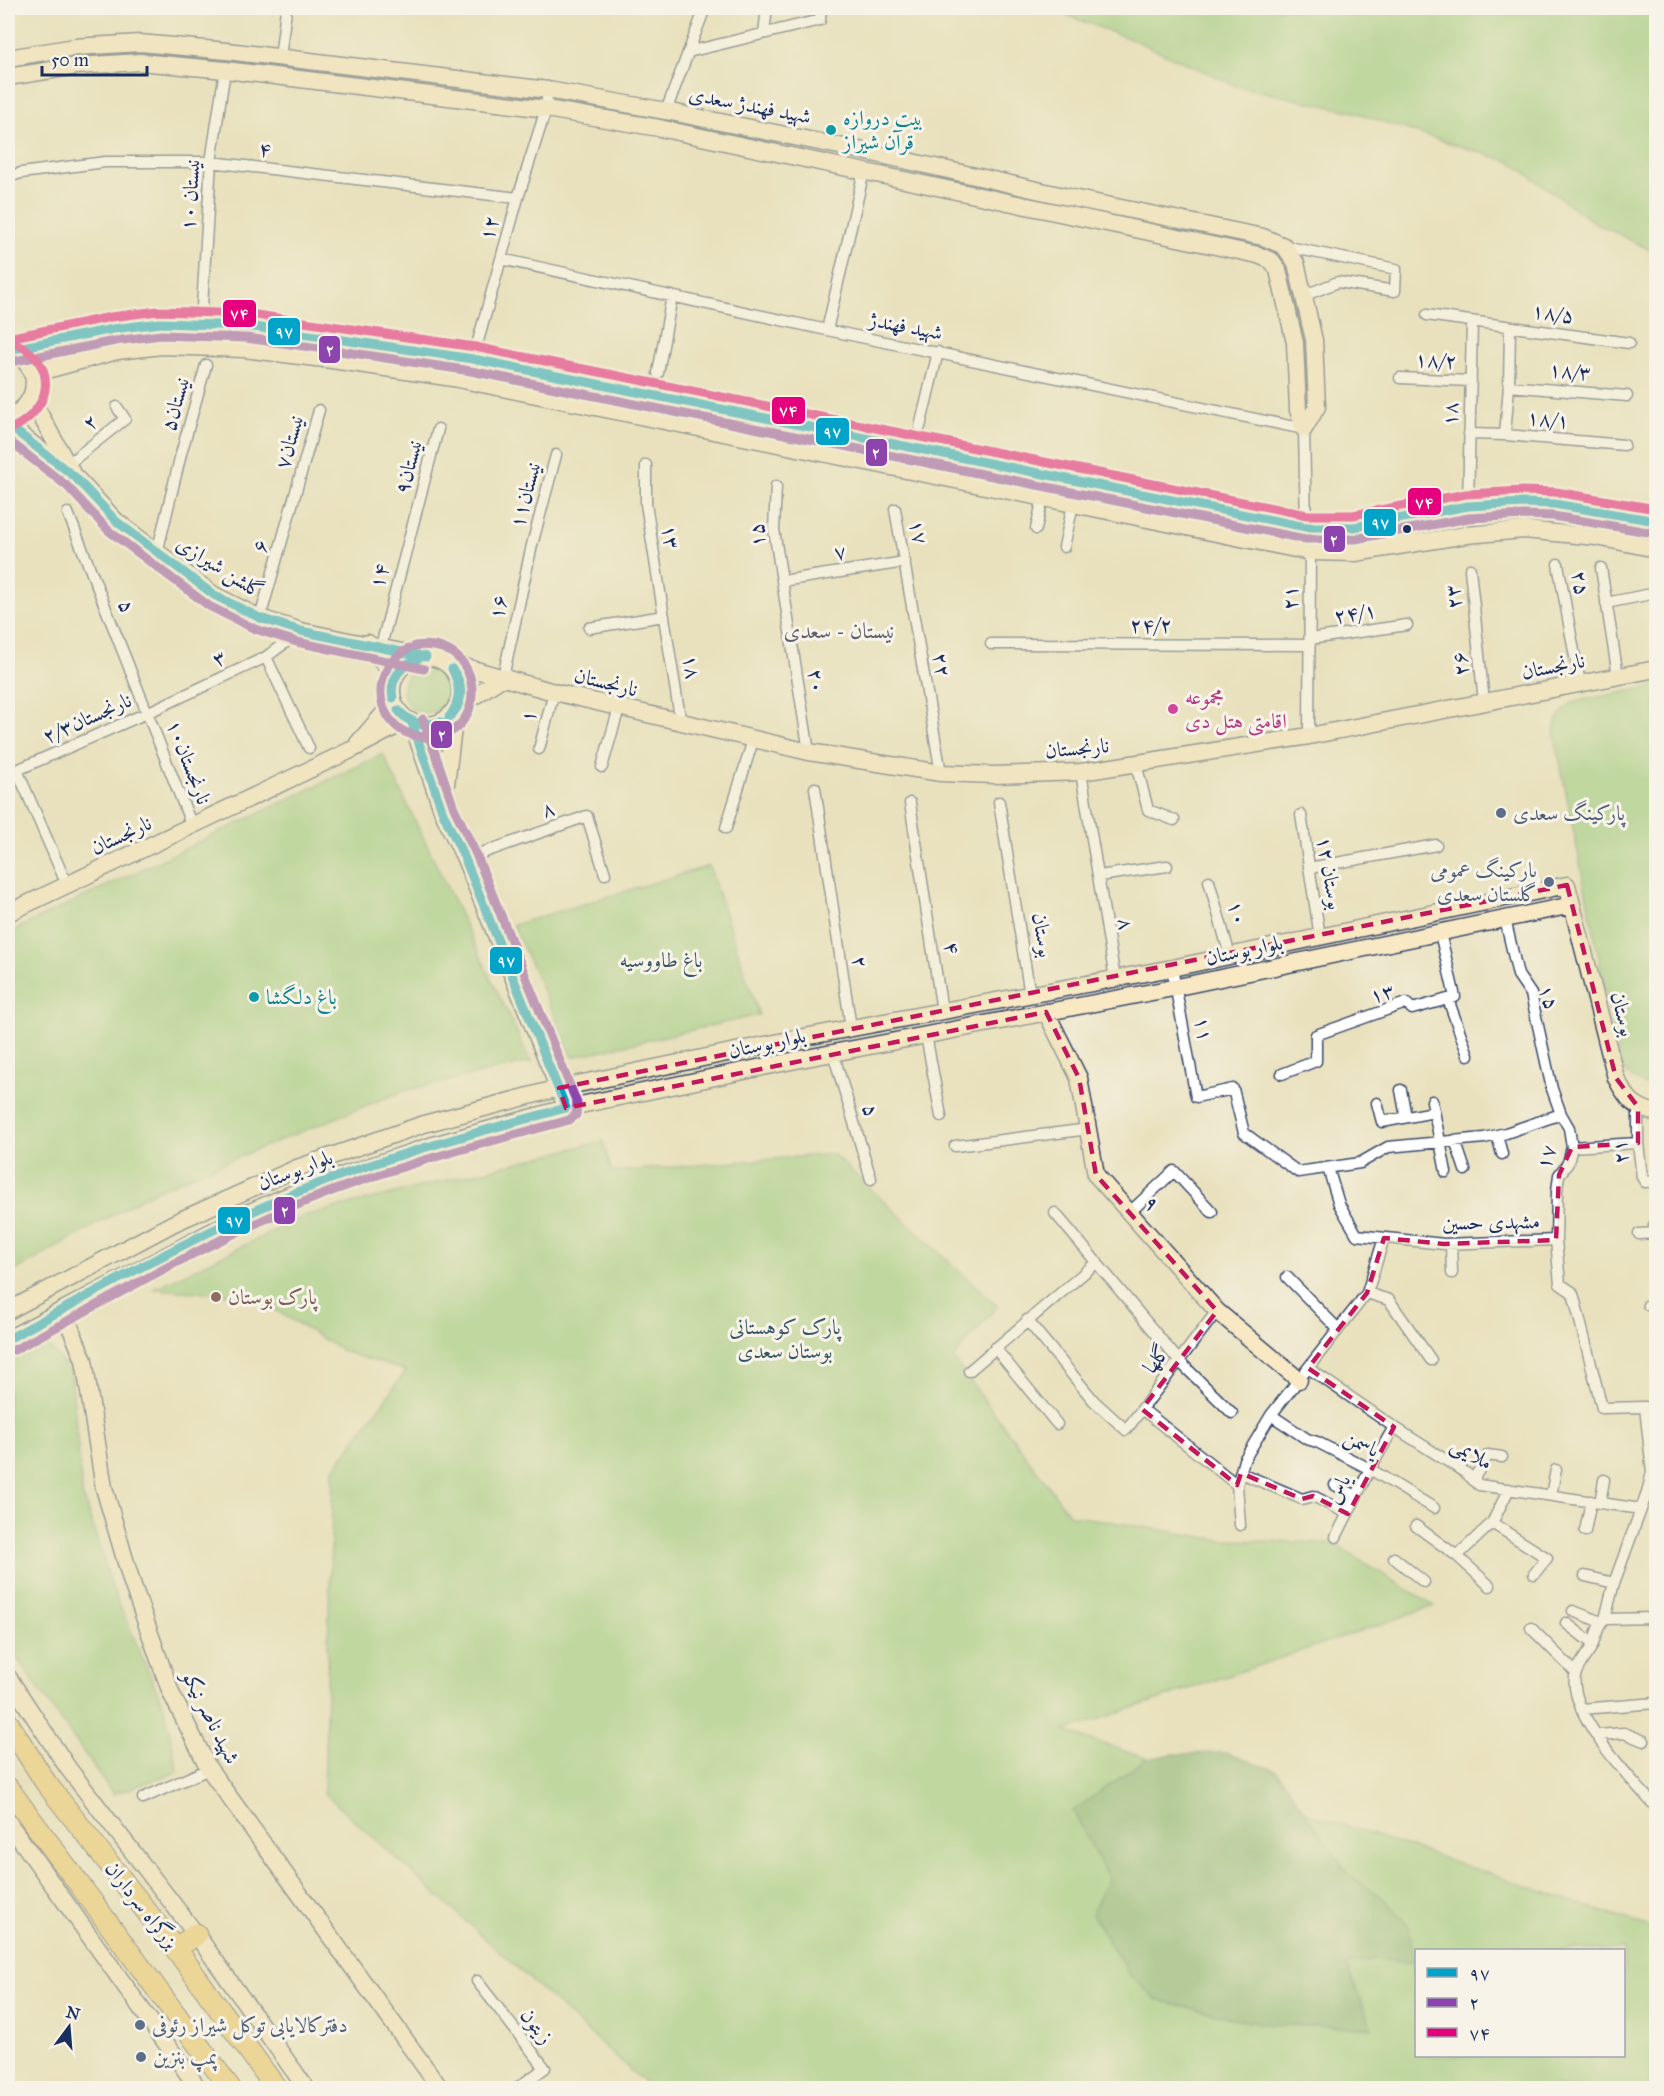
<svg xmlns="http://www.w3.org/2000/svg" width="1664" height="2096" viewBox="0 0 1664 2096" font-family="'IM FELL Great Primer',Amiri,serif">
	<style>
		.green { fill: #91ca7d; stroke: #567c6e; stroke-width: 1.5; fill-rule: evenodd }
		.forest { fill: #74ae6c; stroke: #486e65; stroke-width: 1.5 }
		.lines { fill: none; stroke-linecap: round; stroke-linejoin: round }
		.street-casing { stroke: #3a4a6c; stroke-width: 13 }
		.secondary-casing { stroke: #3a4a6c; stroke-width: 19 }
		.highway-casing { stroke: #3a4a6c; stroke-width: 23 }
		.street { stroke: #fff; stroke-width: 10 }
		.secondary { stroke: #f8e8c3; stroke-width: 16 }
		.highway { stroke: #edc569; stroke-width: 21 }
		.bus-1-casing { stroke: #f7f3e8; stroke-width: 14 }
		.bus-2-casing { stroke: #f7f3e8; stroke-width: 14 }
		.bus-3-casing { stroke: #f7f3e8; stroke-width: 14 }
		.bus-1 { stroke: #01a3c8; stroke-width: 9 }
		.bus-2 { stroke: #8e44ad; stroke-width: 9 }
		.bus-3 { stroke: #e5007d; stroke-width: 9 }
		.marked { fill: none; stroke: #c2185b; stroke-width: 4.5; stroke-dasharray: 12 8; stroke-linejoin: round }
		.culture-dot { fill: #0f9aa8; stroke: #f7f3e8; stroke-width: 2 }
		.bus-dot { fill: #1b2f5e; stroke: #f7f3e8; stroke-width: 2 }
		.hotel-dot { fill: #d1479c; stroke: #f7f3e8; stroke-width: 2 }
		.service-dot { fill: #5c6f8a; stroke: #f7f3e8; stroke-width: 2 }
		.education-dot { fill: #8d6e63; stroke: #f7f3e8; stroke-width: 2 }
		.labels { text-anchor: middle; stroke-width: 6; stroke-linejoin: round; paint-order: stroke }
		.street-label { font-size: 21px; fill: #1b2f5e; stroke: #f7f3e8 }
		.culture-label { font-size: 21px; fill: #0d838f; stroke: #f7f3e8; text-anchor: start }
		.hotel-label { font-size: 21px; fill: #b23c85; stroke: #f7f3e8; text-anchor: start }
		.service-label { font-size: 21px; fill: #4e5e75; stroke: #f7f3e8; text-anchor: start }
		.park-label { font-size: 21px; fill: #385666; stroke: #f7f3e8 }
		.education-label { font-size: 21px; fill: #785e54; stroke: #f7f3e8; text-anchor: start }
		.neighbourhood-label { font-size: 22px; fill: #61606e; stroke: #f7f3e8 }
		.line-badge { stroke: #f7f3e8; stroke-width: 2 }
		.badge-label { font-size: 16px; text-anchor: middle; font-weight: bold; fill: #fff }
	</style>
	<rect width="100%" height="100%" fill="#f7f3e8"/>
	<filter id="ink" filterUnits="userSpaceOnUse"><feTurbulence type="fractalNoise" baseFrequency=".0167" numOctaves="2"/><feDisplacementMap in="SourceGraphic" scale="12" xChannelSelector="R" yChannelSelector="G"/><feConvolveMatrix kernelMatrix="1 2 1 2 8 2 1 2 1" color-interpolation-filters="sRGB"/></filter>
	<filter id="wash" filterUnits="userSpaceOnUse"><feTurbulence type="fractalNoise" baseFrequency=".008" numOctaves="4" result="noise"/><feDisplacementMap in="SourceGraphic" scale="24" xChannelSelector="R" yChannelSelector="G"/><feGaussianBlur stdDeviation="1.35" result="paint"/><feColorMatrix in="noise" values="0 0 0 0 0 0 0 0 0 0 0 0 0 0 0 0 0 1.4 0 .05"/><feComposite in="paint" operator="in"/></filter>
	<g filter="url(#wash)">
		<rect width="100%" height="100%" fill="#e9e1be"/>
		<path class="green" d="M1047 8H1656V253L1592 221 1511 162 1414 132 1354 112 1237 86 1141 43Z
			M403 690a23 23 0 1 1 46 0a23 23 0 1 1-46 0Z
			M1656 686V1086C1639 1086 1630 1078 1620 1064L1554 732C1556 718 1563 711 1573 702Z
			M383 754 531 1062 403 1091 156 1190 8 1275V933Z
			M709 866 759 1015 573 1057 513 925Z
			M603 1141 612 1172 833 1154 997 1306 953 1358 1070 1515 1222 1540 1333 1543 1434 1606 1065 1731 1627 1920 1656 1928V2088H650L324 1793 333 1470 406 1371 345 1352 252 1296 153 1289 307 1215ZM1416 1950H1624V2056H1416Z
			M41 1338 71 1372 82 1493 113 1590 164 1707 178 1772 113 1794 8 1645V1357Z"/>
		<path class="forest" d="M1226 1753 1277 1771 1348 1874 1382 1897 1409 1926 1414 1963 1376 1959 1346 1965 1372 2028 1258 2024 1157 2000 1128 1973 1092 1914 1108 1878 1073 1811 1146 1759 1173 1754Z"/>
	</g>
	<g filter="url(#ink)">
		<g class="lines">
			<g class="street-casing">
				<path id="street" d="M764 33 767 8
					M688 52 820 20 821 8
					M280 58 286 9
					M666 111 705 8
					M8 177 21 173 105 162H211L518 198
					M1284 246 1396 269 1395 291 1338 282 1303 296
					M501 259 827 330 1304 429 1306 527
					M1427 315 1629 343
					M201 323 211 162 225 70
					M827 330 864 171
					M473 359 518 198 546 109 548 90
					M658 373 672 296
					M1400 378 1471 381
					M1509 386 1627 396
					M920 427 938 352
					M1469 434 1505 435 1624 445
					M1505 435 1509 386 1510 327
					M68 464 125 419 117 407
					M646 465V504L681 724
					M776 486 774 530 809 752
					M1468 506 1472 322
					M895 509 941 773
					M68 513 192 826
					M1036 529 1043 497
					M1064 547 1073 504
					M157 553 181 454 206 365
					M1558 564 1580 684
					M1601 568 1618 676
					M1470 569 1484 702
					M782 581 905 562
					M1606 603 1656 593
					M260 618 319 410
					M589 628 664 616
					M1310 639 1407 625
					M991 644 1310 645
					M381 646 438 429
					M266 657 309 748
					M503 677 532 545 556 455
					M1309 736 1310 552
					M539 749 554 692
					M1136 764 1148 810 1174 820
					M602 767 619 708
					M17 770 67 885
					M1081 772 1115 979
					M8 774 149 712 266 657 301 631
					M815 788 851 1028
					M999 802 1030 995
					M910 803 942 1011
					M1301 815 1320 937
					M726 828 753 740
					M465 859 587 816 605 874
					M1309 868 1436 845
					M1099 876 1167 866
					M1209 881 1230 956
					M1505 919 1518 975 1531 994 1552 1089 1561 1114 1569 1128 1572 1147 1568 1163 1559 1175 1557 1191 1556 1240 1560 1284 1572 1292 1574 1297 1602 1408 1645 1407 1652 1472 1647 1493 1614 1583 1605 1619C1596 1626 1596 1639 1591 1648 1586 1656 1577 1667 1575 1676 1569 1716 1631 1779 1656 1807
					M1172 968 1196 1097 1233 1089 1244 1133 1298 1172 1360 1163 1388 1147 1484 1138 1506 1133 1561 1114
					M1448 999 1468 1055
					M926 1035 941 1116
					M833 1053 871 1179
					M1282 1074 1316 1061V1035L1406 1003 1412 1009 1455 997 1440 933
					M1401 1090 1406 1117
					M1432 1101 1446 1172
					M1377 1103 1382 1122 1434 1112
					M1638 1107V1143L1642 1177 1645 1182 1656 1181
					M1497 1135 1502 1154
					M1455 1140 1465 1170
					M955 1146 1089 1129
					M1572 1147 1638 1143
					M1328 1168 1339 1204 1357 1235 1444 1244 1556 1240
					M1130 1212 1174 1171 1212 1212
					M1055 1213 1179 1361 1232 1413
					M1639 1234 1655 1233 1654 1225 1656 1222
					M1451 1244 1452 1273
					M1287 1277 1338 1329
					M1367 1293 1389 1300 1431 1360
					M1648 1305 1656 1303
					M1027 1320 1094 1401 1126 1430 1217 1311
					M995 1348 1057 1424
					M1308 1368 1394 1427 1466 1473 1479 1485 1641 1509
					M969 1371 1097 1262
					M1142 1409 1237 1485
					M1271 1415 1307 1439 1317 1442 1370 1469 1434 1508
					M1241 1473 1302 1499 1313 1496 1348 1514
					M1473 1480 1488 1455 1502 1457
					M1335 1485 1356 1496
					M1551 1495 1556 1470
					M1600 1503 1604 1480
					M1492 1523 1547 1558 1534 1574
					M1240 1525 1237 1485 1244 1460 1271 1415 1367 1293 1384 1238
					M1416 1526 1457 1556 1490 1586
					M1585 1531 1591 1501
					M1336 1537 1370 1469 1394 1427
					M1457 1556 1492 1523 1509 1489
					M1394 1558 1424 1582
					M1585 1576 1614 1583
					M1573 1611 1601 1622
					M1605 1619 1656 1618
					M1566 1623 1593 1644
					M1531 1628 1576 1673
					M1581 1709 1656 1703
					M1598 1735 1624 1733 1644 1741
					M143 1798 209 1769
					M477 1981 545 2068 517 2088"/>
			</g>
			<g class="secondary-casing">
				<path id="secondary" d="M8 58 75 47 140 43 227 51 548 90 666 111 859 150 1077 199 1263 237 1284 246 1296 263 1314 340 1317 407 1304 429
					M8 77 77 66 140 62 225 70 546 109 659 128 1258 255 1272 261 1278 270 1295 343 1298 410 1304 429
					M8 350 113 329 160 323 247 326 335 338 473 359 1306 527H1354L1468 506 1524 503 1554 504 1601 511 1656 521
					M8 353C44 361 41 406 8 417
					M32 374 117 351 162 346 244 349 332 360 453 378 1310 552 1355 553 1466 535 1524 530 1597 537 1656 549
					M31 398 71 471
					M8 425 75 477 116 521 214 595 260 618 301 631 426 657
					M368 643 395 678
					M392 691a34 34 0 1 1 68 0a34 34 0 1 1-68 0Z
					M440 660 554 692 809 752 941 773 994 775 1081 772 1309 736 1656 669
					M458 707 503 677
					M412 723 443 813 465 859 562 1097
					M358 743 394 702
					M443 809 455 712
					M8 913 351 750 408 720
					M1046 1012 1079 1078 1096 1175 1217 1311 1299 1380
					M63 1310 84 1360 104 1488 132 1583 171 1693 209 1769 440 2088
					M8 1311 174 1223 297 1168 424 1124 559 1088 794 1039 1172 968 1567 885 1616 1078C1627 1099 1633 1107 1656 1113
					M8 1339 247 1213 306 1188 430 1146 566 1108 801 1059 1168 989 1572 905
					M8 1677 68 1768 196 1934 306 2088
					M8 1822 198 2088"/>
			</g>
			<g class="highway-casing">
				<path id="highway" d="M8 1723 46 1783 176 1949 276 2088
					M8 1788 230 2088
					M176 1949 196 1934"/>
			</g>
			<use href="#street" class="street"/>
			<use href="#secondary" class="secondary"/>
			<use href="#highway" class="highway"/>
			<g class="bus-1-casing">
				<path id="bus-1" d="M8 350 113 329 160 323 247 326 473 359 1306 527H1354L1468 506 1524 503 1554 504 1656 521
					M8 425 75 477 116 521 214 595 260 618 301 631 426 657
					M393 698C389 679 402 664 419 658
					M398 710C411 724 423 726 441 722
					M398 710C408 724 425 729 441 722
					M449 717C461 702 461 686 452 669
					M449 717C464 705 464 684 452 669
					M8 1339C106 1287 202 1230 305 1189 390 1155 478 1132 566 1108L465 859 443 813 412 723"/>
			</g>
			<g class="bus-2-casing">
				<path id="bus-2" d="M10 362 115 341 161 335 246 338 333 350 471 371 1305 539H1355L1469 518 1524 515 1553 516 1654 533
					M8 440 67 486 109 531 209 606 255 629 297 642 424 669
					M408 649C379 664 371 701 395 725 403 733 412 736 424 737 490 742 489 636 415 646
					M14 1350C111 1298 207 1242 309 1200 393 1166 482 1144 569 1120L576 1115 577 1103 476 854 454 808 423 719"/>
			</g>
			<g class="bus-3-casing">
				<path id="bus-3" d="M8 338 111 317 158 311 249 314 475 347 1307 515H1353L1466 494 1523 491 1556 492 1656 509
					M12 342C58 360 55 407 13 428"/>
			</g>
			<use href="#bus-1" class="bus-1"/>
			<use href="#bus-2" class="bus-2"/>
			<use href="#bus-3" class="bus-3"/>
		</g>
	</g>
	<path d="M0 0H1664V2096H0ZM1567 885 1616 1078 1638 1107V1143L1572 1147 1559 1175 1556 1240 1444 1244 1384 1238 1367 1293 1308 1368 1394 1427 1348 1514 1313 1496 1302 1499 1241 1473 1237 1485 1142 1409 1217 1311 1096 1175 1079 1078 1046 1012 566 1108 559 1088Z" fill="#e9e1be" fill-opacity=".55" fill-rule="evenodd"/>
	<path class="marked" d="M1567 885 1616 1078 1638 1107V1143L1572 1147 1559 1175 1556 1240 1444 1244 1384 1238 1367 1293 1308 1368 1394 1427 1348 1514 1313 1496 1302 1499 1241 1473 1237 1485 1142 1409 1217 1311 1096 1175 1079 1078 1046 1012 566 1108 559 1088Z"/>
	<g class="culture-dot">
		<circle cx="831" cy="130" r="6"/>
		<circle cx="254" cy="997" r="6"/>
	</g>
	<circle class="bus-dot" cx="1407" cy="529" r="5"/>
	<circle class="hotel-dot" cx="1173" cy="709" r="6"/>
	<g class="service-dot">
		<circle cx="1501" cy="813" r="6"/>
		<circle cx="1549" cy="882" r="6"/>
		<circle cx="140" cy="2025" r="6"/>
		<circle cx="141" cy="2057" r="6"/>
	</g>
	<circle class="education-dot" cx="216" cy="1297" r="6"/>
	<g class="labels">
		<g class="street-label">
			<text transform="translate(750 105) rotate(11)" y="7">شهید فهندژ سعدی</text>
			<text transform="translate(265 149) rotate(7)" y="7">۴</text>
			<text transform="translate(190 195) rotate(-86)" y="7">نیستان ۱۰</text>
			<text transform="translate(489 228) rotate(-75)" y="7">۱۲</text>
			<text transform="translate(1553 313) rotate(8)" y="7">۱۸/۵</text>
			<text transform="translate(906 326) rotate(11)" y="7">شهید فهندژ</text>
			<text transform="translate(1436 360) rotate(3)" y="7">۱۸/۲</text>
			<text transform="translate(1570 371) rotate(5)" y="7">۱۸/۳</text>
			<text transform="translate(175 404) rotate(-74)" y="7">۵نیستان</text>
			<text transform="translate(1450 414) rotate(-88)" y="7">۱۸</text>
			<text transform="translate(1548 419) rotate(5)" y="7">۱۸/۱</text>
			<text transform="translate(90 422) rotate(-39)" y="7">۲</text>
			<text transform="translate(289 442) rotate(-74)" y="7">۷نیستان</text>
			<text transform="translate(408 467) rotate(-75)" y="7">۹نیستان</text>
			<text transform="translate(525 495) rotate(-75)" y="7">۱۱نیستان</text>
			<text transform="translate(919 532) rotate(79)" y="7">۱۷</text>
			<text transform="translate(757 535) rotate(-94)" y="7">۱۵</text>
			<text transform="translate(671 537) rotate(81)" y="7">۱۳</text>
			<text transform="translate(260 546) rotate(-74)" y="7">۶</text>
			<text transform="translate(840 552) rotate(-9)" y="7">۷</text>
			<text transform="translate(220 567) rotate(32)" y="7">گلشن شیرازی</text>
			<text transform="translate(379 576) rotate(-75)" y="7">۱۴</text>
			<text transform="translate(1581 583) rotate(80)" y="7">۲۵</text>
			<text transform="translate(1453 597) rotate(-96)" y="7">۲۳</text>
			<text transform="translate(1290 598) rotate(-90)" y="7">۲۱</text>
			<text transform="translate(127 606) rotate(68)" y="7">۵</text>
			<text transform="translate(498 607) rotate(-78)" y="7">۱۶</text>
			<text transform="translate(1355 613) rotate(-9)" y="7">۲۴/۱</text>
			<text x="1151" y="632">۲۴/۲</text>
			<text transform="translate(219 658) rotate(-25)" y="7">۳</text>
			<text transform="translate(1460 664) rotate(-96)" y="7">۲۶</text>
			<text transform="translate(942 665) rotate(80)" y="7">۲۲</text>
			<text transform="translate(1553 666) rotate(-11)" y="7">نارنجستان</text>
			<text transform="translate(692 667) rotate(81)" y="7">۱۸</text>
			<text transform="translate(817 681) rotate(81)" y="7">۲۰</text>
			<text transform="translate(606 682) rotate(14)" y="7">نارنجستان</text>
			<text transform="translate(528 716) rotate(-75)" y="7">۱</text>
			<text transform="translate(87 718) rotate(-24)" y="7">۲/۳نارنجستان</text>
			<text transform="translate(1077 748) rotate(-5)" y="7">نارنجستان</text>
			<text transform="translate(189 762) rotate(69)" y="7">۱۰نارنجستان</text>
			<text transform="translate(548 809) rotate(-19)" y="7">۸</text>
			<text transform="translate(121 835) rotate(-25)" y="7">نارنجستان</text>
			<text transform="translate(1330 873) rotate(81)" y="7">بوستان ۱۲</text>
			<text transform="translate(1238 913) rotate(74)" y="7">۱۰</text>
			<text transform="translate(1126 924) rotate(81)" y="7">۸</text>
			<text transform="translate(1043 935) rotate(81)" y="7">بوستان</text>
			<text transform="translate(952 948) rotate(81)" y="7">۴</text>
			<text transform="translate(1244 950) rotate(-12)" y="7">بلوار بوستان</text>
			<text transform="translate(860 962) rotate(81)" y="7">۲</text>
			<text transform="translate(1382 993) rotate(-15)" y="7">۱۳</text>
			<text transform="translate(1549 997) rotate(70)" y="7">۱۵</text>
			<text transform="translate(1623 1014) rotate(76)" y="7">بوستان</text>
			<text transform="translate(1204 1029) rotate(80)" y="7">۱۱</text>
			<text transform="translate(767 1043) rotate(-12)" y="7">بلوار بوستان</text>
			<text transform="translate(871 1110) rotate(73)" y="7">۵</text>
			<text transform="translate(1620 1152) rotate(-95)" y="7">۲۱</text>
			<text transform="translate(1546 1157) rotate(-73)" y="7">۱۷</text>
			<text transform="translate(295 1170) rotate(-21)" y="7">بلوار بوستان</text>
			<text transform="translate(1152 1203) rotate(49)" y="7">۹</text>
			<text transform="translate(1491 1222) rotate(-1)" y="7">مشهدی حسین</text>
			<text transform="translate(1156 1359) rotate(-53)" y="7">گلها</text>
			<text transform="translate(1362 1443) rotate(28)" y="7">یاسمن</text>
			<text transform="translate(1472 1453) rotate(31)" y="7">ملایمی</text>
			<text transform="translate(1338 1489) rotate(-63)" y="7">یاس</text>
			<text transform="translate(211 1717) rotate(63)" y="7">شهید ناصر نیکو</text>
			<text transform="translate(142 1905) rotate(52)" y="7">بزرگراه سرداران</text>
			<text transform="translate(537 2026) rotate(52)" y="7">زیتون</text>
		</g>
		<g class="culture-label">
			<text x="843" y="125">بیت دروازه<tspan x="843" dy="24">قرآن شیراز</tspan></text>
			<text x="266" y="1004">باغ دلگشا</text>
		</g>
		<g class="hotel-label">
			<text x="1185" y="704">مجموعه<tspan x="1185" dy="24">اقامتی هتل دی</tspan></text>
		</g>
		<g class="service-label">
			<text x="1513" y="820">پارکینگ سعدی</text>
			<text x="1537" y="877" text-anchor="end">پارکینگ عمومی<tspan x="1537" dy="24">گلستان سعدی</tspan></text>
			<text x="152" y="2032">دفترکالایابی توکل شیراز رئوفی</text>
			<text x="153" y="2064">پمپ بنزین</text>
		</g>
		<g class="park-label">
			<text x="661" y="967">باغ طاووسیه</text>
			<text x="785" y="1334">پارک کوهستانی<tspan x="785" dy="24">بوستان سعدی</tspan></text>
		</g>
		<g class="education-label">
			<text x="228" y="1304">پارک بوستان</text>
		</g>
		<g class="neighbourhood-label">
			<text x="839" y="638">نیستان - سعدی</text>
		</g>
	</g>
	<g class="line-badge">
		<rect x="222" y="299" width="35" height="29" rx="6" fill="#e5007d"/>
		<rect x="267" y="317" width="34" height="29" rx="6" fill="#01a3c8"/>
		<rect x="318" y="335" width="23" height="29" rx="6" fill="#8e44ad"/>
		<rect x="771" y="396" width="35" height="29" rx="6" fill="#e5007d"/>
		<rect x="815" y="417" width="35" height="29" rx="6" fill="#01a3c8"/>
		<rect x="865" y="438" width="23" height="29" rx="6" fill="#8e44ad"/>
		<rect x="1407" y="487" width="35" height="29" rx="6" fill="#e5007d"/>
		<rect x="1363" y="508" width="34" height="29" rx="6" fill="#01a3c8"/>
		<rect x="1323" y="525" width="23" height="28" rx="6" fill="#8e44ad"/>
		<rect x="430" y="720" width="23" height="29" rx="6" fill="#8e44ad"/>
		<rect x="489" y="946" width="34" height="29" rx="6" fill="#01a3c8"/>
		<rect x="273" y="1196" width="23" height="29" rx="6" fill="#8e44ad"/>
		<rect x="217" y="1206" width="34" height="29" rx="6" fill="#01a3c8"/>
	</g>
	<g class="badge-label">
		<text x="239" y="319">۷۴</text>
		<text x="284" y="337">۹۷</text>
		<text x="330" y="355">۲</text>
		<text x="788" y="416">۷۴</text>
		<text x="832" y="437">۹۷</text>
		<text x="876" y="458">۲</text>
		<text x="1424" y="508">۷۴</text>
		<text x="1380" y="528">۹۷</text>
		<text x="1334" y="545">۲</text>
		<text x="442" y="740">۲</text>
		<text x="506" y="966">۹۷</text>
		<text x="285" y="1216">۲</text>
		<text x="234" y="1226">۹۷</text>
	</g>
	<rect width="1664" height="2096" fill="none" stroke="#f7f3e8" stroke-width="30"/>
	<rect x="1415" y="1949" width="210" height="108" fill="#f7f3e8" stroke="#9fa5b1" stroke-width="1.5"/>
	<rect x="1427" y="1968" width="30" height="9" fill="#01a3c8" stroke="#9fa5b1" stroke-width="1.5"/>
	<text x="1469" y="1979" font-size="18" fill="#1b2f5e">۹۷</text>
	<rect x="1427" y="1998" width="30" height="9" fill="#8e44ad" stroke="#9fa5b1" stroke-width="1.5"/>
	<text x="1469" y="2009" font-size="18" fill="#1b2f5e">۲</text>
	<rect x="1427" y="2028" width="30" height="9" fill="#e5007d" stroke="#9fa5b1" stroke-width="1.5"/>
	<text x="1469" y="2039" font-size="18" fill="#1b2f5e">۷۴</text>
	<g transform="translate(69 2027) rotate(16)" stroke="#f7f3e8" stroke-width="4.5" paint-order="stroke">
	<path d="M0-4.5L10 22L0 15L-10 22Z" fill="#1b2f5e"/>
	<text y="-9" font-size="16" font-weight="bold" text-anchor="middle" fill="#1b2f5e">N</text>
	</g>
	<path d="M42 66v9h105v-9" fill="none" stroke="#1b2f5e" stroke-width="3"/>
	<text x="51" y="66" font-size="18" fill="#1b2f5e" stroke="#f7f3e8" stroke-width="4.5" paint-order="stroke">50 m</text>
</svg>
